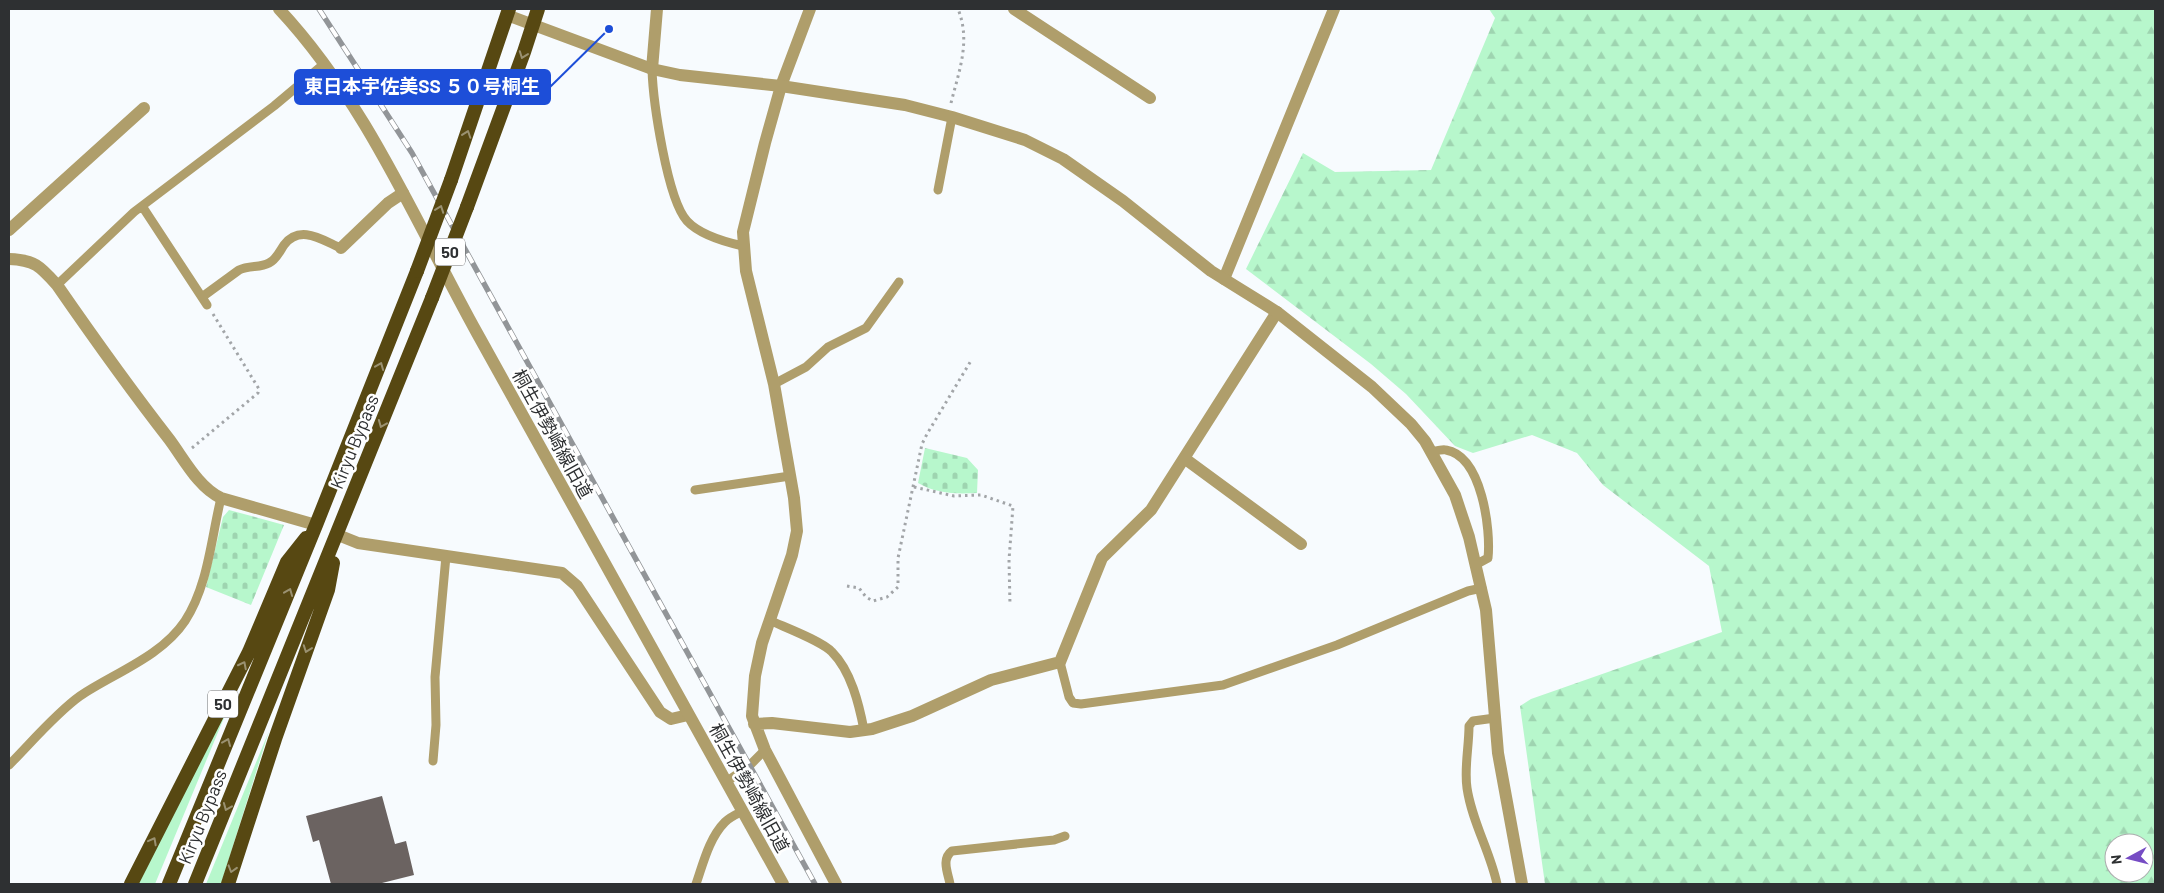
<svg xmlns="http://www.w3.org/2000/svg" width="2164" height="893" viewBox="0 0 2164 893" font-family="Barlow,'Noto Sans JP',sans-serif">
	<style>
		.grass { fill: #b7f7cc }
		.forest { fill: url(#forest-firs); fill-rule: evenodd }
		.cemetery { fill: url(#cemetery-stones) }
		.building { fill: #6b6361 }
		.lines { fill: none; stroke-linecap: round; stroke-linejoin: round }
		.path { stroke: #a2a5a8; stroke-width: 3; stroke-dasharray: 2.5 4; stroke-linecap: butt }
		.service { stroke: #af9e6b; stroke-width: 9 }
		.minor { stroke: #af9e6b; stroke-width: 12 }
		.tertiary { stroke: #af9e6b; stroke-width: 12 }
		.trunk { stroke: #574812; stroke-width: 14 }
		.rail-casing { stroke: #929598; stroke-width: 5.5 }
		.rail { stroke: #fff; stroke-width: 4; stroke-dasharray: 11; stroke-linecap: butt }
		.trunk-bridge { stroke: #574812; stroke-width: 14 }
		.oneway { stroke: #9a9171 }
		.labels { text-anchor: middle; stroke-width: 5; stroke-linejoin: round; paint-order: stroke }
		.shield { fill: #fff; stroke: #6d6e70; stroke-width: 1 }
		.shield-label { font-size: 16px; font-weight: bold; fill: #2e3032 }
		.street-label { font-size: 18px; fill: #2e3032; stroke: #fff }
		.leader { fill: none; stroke: #1d4ed8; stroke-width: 2 }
		.callout-dot { fill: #1d4ed8; stroke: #fff; stroke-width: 2 }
		.callout { fill: #1d4ed8; stroke: #1d4ed8; stroke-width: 2 }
		.callout-label { font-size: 19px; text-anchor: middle; font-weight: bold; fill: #fff }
	</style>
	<defs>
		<pattern id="forest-firs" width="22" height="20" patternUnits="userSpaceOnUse" patternTransform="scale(1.25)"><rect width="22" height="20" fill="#b7f7cc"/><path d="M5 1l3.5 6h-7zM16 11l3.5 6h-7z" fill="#9ed4b0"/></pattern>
		<pattern id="cemetery-stones" width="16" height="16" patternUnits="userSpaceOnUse" patternTransform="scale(1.25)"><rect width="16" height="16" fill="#b7f7cc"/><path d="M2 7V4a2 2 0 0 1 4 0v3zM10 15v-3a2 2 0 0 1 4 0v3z" fill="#9ed4b0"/></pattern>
	</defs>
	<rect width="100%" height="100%" fill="#f7fbfe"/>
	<path class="grass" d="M224 712 226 713 155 884H136Z
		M269 731 221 884H206Z"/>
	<path class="forest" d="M1489 9H2155V884H1545L1520 706 1531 699 1722 632 1709 566 1603 485 1577 453 1532 435 1473 453 1455 446 1406 394 1371 364 1246 269 1303 153 1335 172 1431 170 1495 18ZM2114 843H2144V873H2114Z"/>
	<path class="cemetery" d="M925 448 967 458 978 470 977 493C956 494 937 494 918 483Z
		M229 510 284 525 251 605 206 587 223 517Z"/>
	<path class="building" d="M382 796 395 844 406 841 414 875 378 884H331L319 840 313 842 306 816Z"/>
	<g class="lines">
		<path class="path" d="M951 103C959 71 971 41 958 9
			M192 448 258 393 259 389 213 314
			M914 487 954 496 981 495 1013 506 1009 560 1010 605
			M847 586 859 588 866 597 873 601 887 597 898 587V558L922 444 927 434 972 359"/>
		<path class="service" d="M652 69C653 101 667 199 687 221 700 235 725 242 743 246
			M938 190 952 117
			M142 206 207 305
			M57 285 134 212 274 106 324 64
			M202 297 239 270C249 265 260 268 269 263 276 260 280 251 284 245 300 224 322 240 341 248
			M774 384 806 367 828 347 866 328 899 282
			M1431 452C1436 451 1442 449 1446 450 1482 456 1491 530 1488 558L1477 564
			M695 490 790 476
			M769 620C784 627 822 641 832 652 851 671 859 704 864 730
			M1060 662 1069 697 1073 703 1081 704 1223 685 1337 645 1468 591 1482 588
			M1495 718 1473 721 1469 726C1469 747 1464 768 1467 788 1472 822 1490 851 1497 884
			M433 761 436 725 435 677 446 556
			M9 765C30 744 56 713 80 696 114 673 161 657 185 621 208 586 211 539 221 498
			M726 782 749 766 765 750
			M696 884C703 864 709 838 725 822 730 817 737 814 743 811
			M950 884C948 873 941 859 952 851L1054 840 1065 836"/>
		<path class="minor" d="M810 9 781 86 765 143 743 232 746 271 774 384 794 498 797 531 792 555 762 643 755 676 752 716 765 750 836 884
			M1014 9 1150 98
			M652 69 657 9
			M9 230 144 108
			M341 248 388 203 403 193
			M9 259C35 260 40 266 57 285 93 337 130 389 169 439 184 459 198 487 221 498L316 525
			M1224 279 1334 9
			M1184 458 1301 544
			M338 535 358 543 562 573 577 586 660 712 671 719 688 715
			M754 724 772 723 850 732 872 729 912 716 991 680 1060 662 1102 558 1151 510 1277 312"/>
		<path class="tertiary" d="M279 9C366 102 416 223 477 333 579 517 682 700 783 884
			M507 15 652 69 680 75 781 86 905 105 952 117 1025 140 1063 159 1123 201 1211 271 1277 312 1372 387 1411 424 1425 441 1455 495 1469 537 1486 610 1498 753 1522 884"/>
		<path class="trunk" d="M451 180 509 9
			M467 207 524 52 538 9
			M131 884 249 652 287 562 306 538
			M169 884 316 525 417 271
			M195 884 432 298
			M228 884 275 739 328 590 333 563"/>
		<g class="rail-casing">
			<path id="rail" d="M319 9 412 153 815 884"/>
		</g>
		<use href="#rail" class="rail"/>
		<path class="trunk-bridge" d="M417 271 451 180
			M432 298 467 207"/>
	</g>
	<defs><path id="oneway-chevron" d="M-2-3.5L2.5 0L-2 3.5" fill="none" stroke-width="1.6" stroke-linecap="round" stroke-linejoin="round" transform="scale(1.25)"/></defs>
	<g class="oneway">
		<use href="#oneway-chevron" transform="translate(523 55) rotate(110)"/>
		<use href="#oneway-chevron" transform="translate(467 134) rotate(-71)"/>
		<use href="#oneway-chevron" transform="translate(440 209) rotate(-70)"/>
		<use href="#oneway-chevron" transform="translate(380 366) rotate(-68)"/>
		<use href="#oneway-chevron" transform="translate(382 424) rotate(112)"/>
		<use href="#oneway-chevron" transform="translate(289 592) rotate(-68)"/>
		<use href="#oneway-chevron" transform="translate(307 649) rotate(110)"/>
		<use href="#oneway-chevron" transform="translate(243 665) rotate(-63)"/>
		<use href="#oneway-chevron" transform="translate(227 742) rotate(-67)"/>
		<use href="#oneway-chevron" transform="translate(227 807) rotate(112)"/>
		<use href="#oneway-chevron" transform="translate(153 841) rotate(-62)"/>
		<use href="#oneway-chevron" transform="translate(232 869) rotate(107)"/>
	</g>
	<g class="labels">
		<g class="shield">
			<rect x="435" y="238.5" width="30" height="27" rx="4"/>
			<rect x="208" y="690.5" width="30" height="27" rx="4"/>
		</g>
		<g class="shield-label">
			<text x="450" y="258">50</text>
			<text x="223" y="710">50</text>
		</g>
		<g class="street-label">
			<text transform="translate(552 434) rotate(61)" y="6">桐生伊勢崎線旧道</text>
			<text transform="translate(355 442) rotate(-68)" y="6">Kiryu Bypass</text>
			<text transform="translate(749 788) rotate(61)" y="6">桐生伊勢崎線旧道</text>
			<text transform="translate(203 817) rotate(-68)" y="6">Kiryu Bypass</text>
		</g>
	</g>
	<path class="leader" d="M609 29L550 87"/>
	<circle class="callout-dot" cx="609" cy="29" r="5"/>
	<rect class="callout" x="295" y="70" width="255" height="34" rx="5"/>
	<g class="callout-label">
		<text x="422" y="93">東日本宇佐美SS ５０号桐生</text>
	</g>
	<rect width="2164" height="893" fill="none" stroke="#2e3032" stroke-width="20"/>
	<g transform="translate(2129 858) rotate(263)"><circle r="24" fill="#ffffff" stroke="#abacad"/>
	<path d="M0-4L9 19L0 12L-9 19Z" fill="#764cc4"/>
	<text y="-8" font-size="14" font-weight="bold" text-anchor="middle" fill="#2e3032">N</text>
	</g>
</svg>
